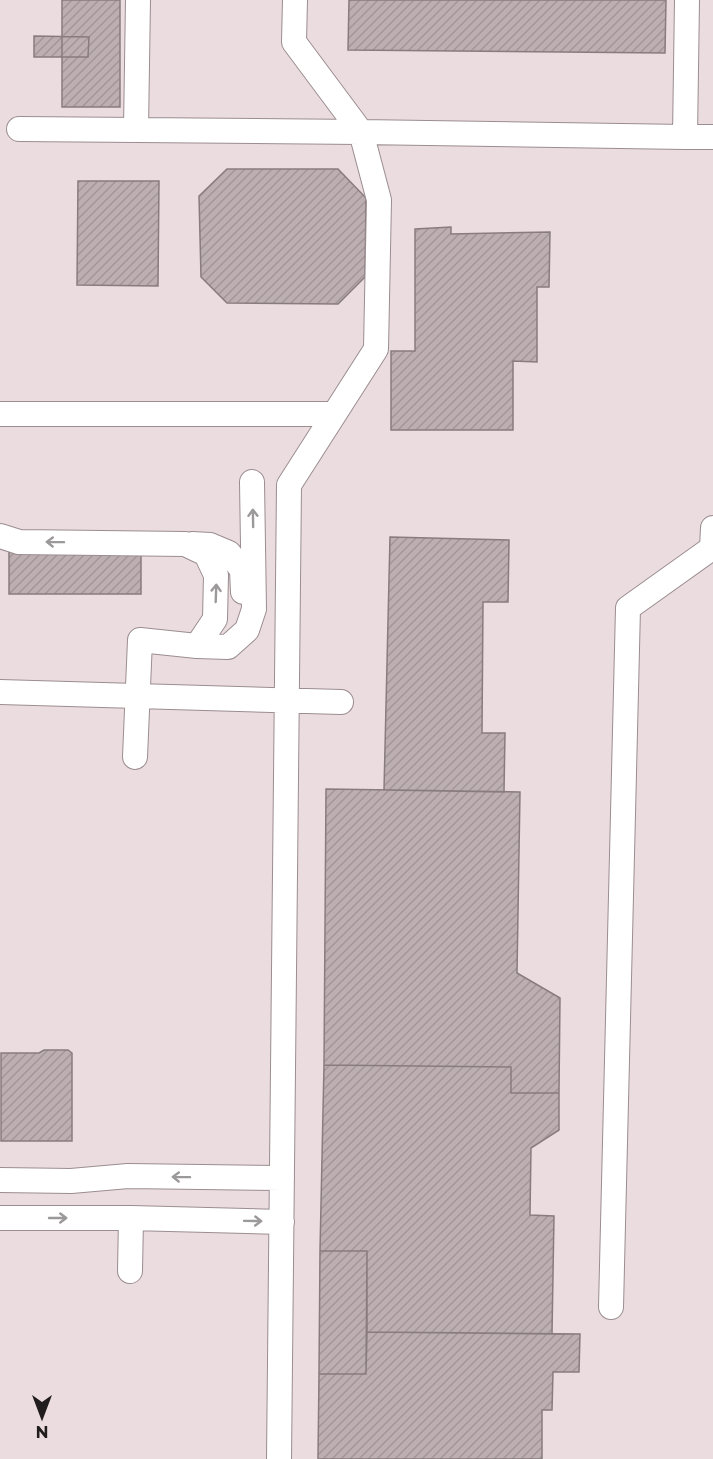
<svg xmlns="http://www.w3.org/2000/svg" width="713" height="1459" viewBox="0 0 713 1459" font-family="Montserrat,sans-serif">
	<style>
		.building { fill: url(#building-hatch); stroke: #897c7e; stroke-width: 1.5 }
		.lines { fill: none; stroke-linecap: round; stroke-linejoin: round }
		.minor-casing { stroke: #9b8d90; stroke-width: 26 }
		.minor { stroke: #fff; stroke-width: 24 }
		.oneway { stroke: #9b9999 }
	</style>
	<defs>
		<pattern id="building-hatch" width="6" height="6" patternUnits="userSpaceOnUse" patternTransform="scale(1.5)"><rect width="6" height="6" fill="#bdafb1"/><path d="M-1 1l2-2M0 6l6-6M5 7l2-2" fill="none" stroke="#a29698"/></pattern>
	</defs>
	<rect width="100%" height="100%" fill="#ebdcdf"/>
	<path class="building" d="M62 0H120V107H62Z
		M349 0H666L665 53 348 50Z
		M34 36 89 37 88 57H34Z
		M227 169H338L366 198 365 277 338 304 227 303 201 277 199 196Z
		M78 181H159L158 286 77 285Z
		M451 227V234L550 232 549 287H537V362L513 361V430H391V351H415V229Z
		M390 537 509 540 508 602H483L482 733H505L504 792 384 790Z
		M9 547H141V594H9Z
		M326 789 520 792 517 973 560 998 559 1093H511V1067L324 1065Z
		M44 1050H68L72 1053V1141H1V1053H39Z
		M324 1065 511 1067V1093H559V1130L531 1148 530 1215 554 1216 552 1334 367 1332V1251H320Z
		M320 1251H367L366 1374H319Z
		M367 1332 580 1334 579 1372H553L552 1410H542V1459H318L319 1374H366Z"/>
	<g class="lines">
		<g class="minor-casing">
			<path id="minor" d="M687 0 685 137H713
				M19 129 361 132 685 137
				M136 129 138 0
				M0 414H333
				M0 536 19 542 185 544 206 554 216 575 215 619 197 646
				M192 544 210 545 229 553 242 570 243 592
				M0 692 341 702
				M135 757 140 640 197 646 228 647 247 630 254 609 252 482
				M0 1180 71 1181 128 1176 282 1178
				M0 1218H131L282 1222
				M130 1271 131 1218
				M611 1307 628 608 712 548 713 528
				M279 1459 289 485 376 349 379 200 361 132 294 42 295 0"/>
		</g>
		<use href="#minor" class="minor"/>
	</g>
	<defs><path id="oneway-shaft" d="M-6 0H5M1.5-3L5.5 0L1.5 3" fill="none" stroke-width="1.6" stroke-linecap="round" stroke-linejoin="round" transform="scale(1.5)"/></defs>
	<g class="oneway">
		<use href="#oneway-shaft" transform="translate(253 518) rotate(-91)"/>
		<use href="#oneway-shaft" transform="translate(55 542) rotate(-179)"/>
		<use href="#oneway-shaft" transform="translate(216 593) rotate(-88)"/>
		<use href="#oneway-shaft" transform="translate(181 1177) rotate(-179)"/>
		<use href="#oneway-shaft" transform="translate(58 1218)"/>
		<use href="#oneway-shaft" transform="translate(253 1221) rotate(1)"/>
	</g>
	<g transform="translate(42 1417) rotate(180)" stroke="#ebdcdf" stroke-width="4.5" paint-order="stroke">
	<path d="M0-4.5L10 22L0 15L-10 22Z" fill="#211c1d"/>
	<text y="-9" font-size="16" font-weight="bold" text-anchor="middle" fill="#211c1d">N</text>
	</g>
</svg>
